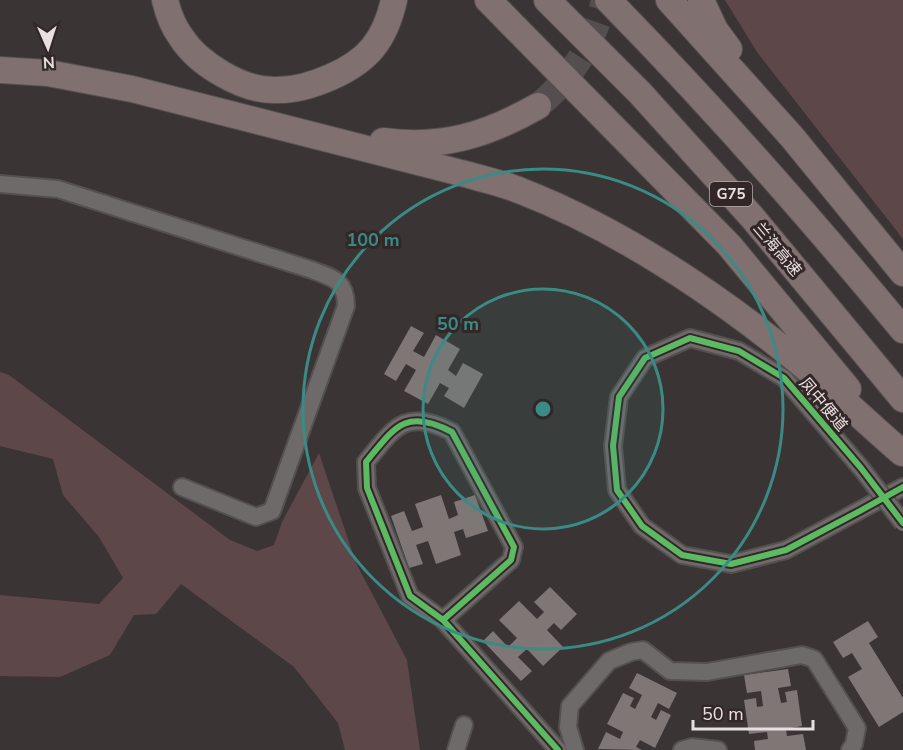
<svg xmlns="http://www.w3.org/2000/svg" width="903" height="750" viewBox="0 0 903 750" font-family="'Nunito Sans','Noto Sans SC',sans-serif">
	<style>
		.green { fill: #5e4748 }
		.building { fill: #7f7676 }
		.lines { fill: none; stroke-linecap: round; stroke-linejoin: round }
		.highway-tunnel { stroke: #544e4e; stroke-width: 26; stroke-dasharray: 26 13; stroke-linecap: butt }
		.minor-casing { stroke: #555050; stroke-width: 20 }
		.highway-casing { stroke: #555050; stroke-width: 28 }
		.minor { stroke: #6f6a6a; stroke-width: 16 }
		.highway { stroke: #807070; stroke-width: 26 }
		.minor-bridge-casing { stroke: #555050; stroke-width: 20; stroke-linecap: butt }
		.minor-bridge { stroke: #6f6a6a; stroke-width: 16 }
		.cycleway-casing { stroke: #332627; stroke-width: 10 }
		.cycleway { stroke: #5cba63; stroke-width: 6 }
		.ring { fill: none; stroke: #3a8b85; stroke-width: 3 }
		.labels { text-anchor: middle; stroke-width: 6; stroke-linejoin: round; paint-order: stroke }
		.shield { fill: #332627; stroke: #b2a8a8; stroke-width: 1.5 }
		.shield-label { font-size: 15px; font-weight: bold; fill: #e8e0e0 }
		.street-label { font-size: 16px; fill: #e8e0e0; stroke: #332627 }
		.centre { fill: #3a8b85; stroke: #332627; stroke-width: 3 }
		.ring-label { font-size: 18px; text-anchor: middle; font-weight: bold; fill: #3a8b85; stroke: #332627; stroke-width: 6; stroke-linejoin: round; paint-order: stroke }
	</style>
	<rect width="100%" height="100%" fill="#3a3434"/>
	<path class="green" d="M725 0H903V239L757 52Z
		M0 372 9 375 230 540 257 551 274 545 282 522 319 453 356 563 407 660 420 750H345L338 723 294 667 181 584 156 614 134 615 110 655 60 677 0 676V595L99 604 123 578 99 537 63 495 53 459 0 446Z"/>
	<path class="building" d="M411 326 424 333 413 351 424 357 436 335 460 349 448 370 456 376 463 363 483 374 464 408 444 396 449 388 440 383 428 404 404 391 416 370 406 364 396 381 384 374Z
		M441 495 449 519 458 515 454 502 475 495 488 531 466 538 463 529 454 532 461 555 436 564 428 541 416 545 423 564 409 568 391 516 404 511 412 531 423 527 415 504Z
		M550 587 577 614 561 630 554 623 547 630 563 647 543 666 527 649 518 657 532 671 521 681 483 641 493 631 508 647 517 638 499 620 519 601 537 619 544 612 534 602Z
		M868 621 878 637 869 643 903 698V712L879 727 848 677 862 669 852 653 843 658 833 642Z
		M788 669 791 686 778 688 781 703 787 702 785 692 797 690 802 726 786 729 787 736 803 734 806 750H755L754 741 768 739 767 732 749 734 744 700 756 698 757 707 763 706 761 691 747 693 744 675Z
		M637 673 677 693 669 709 658 703 651 717 656 720 661 710 671 715 655 748 640 740 636 747 642 750 598 749 606 732 620 739 623 732 607 724 623 693 634 698 630 706 635 709 642 695 629 688Z"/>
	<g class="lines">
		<path class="highway-tunnel" d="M538 106C572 78 594 43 604 0"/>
		<g class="minor-casing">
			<path id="minor" d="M0 184 58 189 312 270C333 278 346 280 346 306L272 511 256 517 182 487
				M861 468 784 378 739 351 690 338 645 358 619 397 613 446 617 490 642 526 682 555 731 564 786 550 903 487
				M443 620 511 560 514 547 452 432C405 407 394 428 366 462L367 488 410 596 443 620 558 750
				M456 750 464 725
				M575 750 568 727 570 706 609 661 631 652 643 650 670 671 707 672 802 655 814 659 857 728 854 744 850 750
				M682 750 692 747 718 750"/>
		</g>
		<g class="highway-casing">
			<path id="highway" d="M165 0C168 13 173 26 181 37 198 64 242 90 273 90 293 91 313 85 331 77 368 61 385 40 394 0
				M488 0 729 245 848 389
				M547 0 640 93 752 217 903 399
				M608 0C711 105 809 216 903 330
				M669 0 792 137 903 273
				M701 0 715 30 729 49
				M0 70 48 73 132 89 469 175C486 180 505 184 521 191 619 229 711 291 792 356 830 387 865 421 902 453
				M383 141C442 149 487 135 538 106"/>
		</g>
		<use href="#minor" class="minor"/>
		<use href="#highway" class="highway"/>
		<g class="minor-bridge-casing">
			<path id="minor-bridge" d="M861 468 903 523"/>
		</g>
		<use href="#minor-bridge" class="minor-bridge"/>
		<g class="cycleway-casing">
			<path id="cycleway" d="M903 487 858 512 786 550 731 564 682 555 642 526 617 490 613 446 619 397 645 358 690 338 739 351 784 378 861 468 903 523
				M443 620 511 560 514 547 452 432C405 407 394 428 366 462L367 488 410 596 443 620 558 750"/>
		</g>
		<use href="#cycleway" class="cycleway"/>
	</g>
	<circle cx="543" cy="409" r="120" fill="#3a8b85" fill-opacity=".12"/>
	<g class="ring">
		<circle cx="543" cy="409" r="120"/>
		<circle cx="543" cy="409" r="240"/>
	</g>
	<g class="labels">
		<rect class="shield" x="710" y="182" width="42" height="24" rx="4.5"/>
		<g class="shield-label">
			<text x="731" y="199">G75</text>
		</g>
		<g class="street-label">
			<text transform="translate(778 249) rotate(50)" y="6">兰海高速</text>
			<text transform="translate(824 404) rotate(50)" y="6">凤中便道</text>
		</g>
	</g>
	<circle cx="543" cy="409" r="9" class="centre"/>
	<g class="ring-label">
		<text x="373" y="246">100 m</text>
		<text x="458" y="330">50 m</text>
	</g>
	<g transform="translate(48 48) rotate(177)" stroke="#332627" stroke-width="4.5" paint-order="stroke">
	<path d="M0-4.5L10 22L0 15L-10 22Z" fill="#e8e0e0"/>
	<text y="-9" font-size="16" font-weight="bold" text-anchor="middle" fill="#e8e0e0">N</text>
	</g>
	<path d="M693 720v9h120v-9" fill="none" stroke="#e8e0e0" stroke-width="3"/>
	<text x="702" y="720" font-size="18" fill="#e8e0e0" stroke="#332627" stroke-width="4.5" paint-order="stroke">50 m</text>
</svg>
